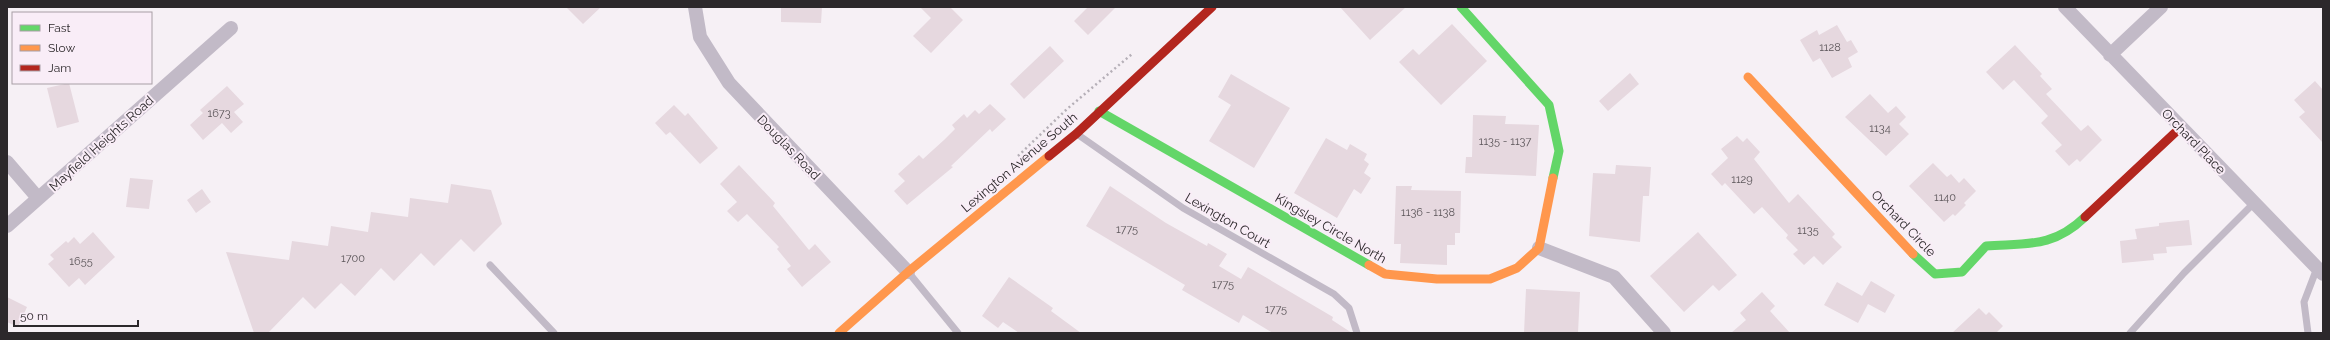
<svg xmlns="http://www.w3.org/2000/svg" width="2330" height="340" viewBox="0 0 2330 340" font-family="Raleway,sans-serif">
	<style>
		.building { fill: #e6d8df }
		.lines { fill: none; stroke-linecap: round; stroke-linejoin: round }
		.path { stroke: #b5afb7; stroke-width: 2.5; stroke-dasharray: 2 3; stroke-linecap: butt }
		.lane { stroke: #c2bac7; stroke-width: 7 }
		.street { stroke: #c2bac7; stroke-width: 14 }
		.fast { stroke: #63d668; stroke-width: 9 }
		.slow { stroke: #ff974d; stroke-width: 9 }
		.jam { stroke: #b3261e; stroke-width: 9 }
		.labels { text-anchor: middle; stroke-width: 4; stroke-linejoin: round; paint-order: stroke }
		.number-label { font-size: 11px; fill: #5c565a }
		.street-label { font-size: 13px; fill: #2c282b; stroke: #f9edf7 }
	</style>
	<rect width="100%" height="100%" fill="#f6f0f5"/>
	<path class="building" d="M566 7H601L583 24Z
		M781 7H822L821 23 781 22Z
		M920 7H950L963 20 931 53 913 36 931 18Z
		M1088 7H1116L1088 35 1074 21Z
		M1340 7H1406L1370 40Z
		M1452 24 1487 61 1441 105 1399 62 1413 49 1419 55Z
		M1837 25 1847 42 1851 40 1858 52 1848 58 1852 67 1832 78 1820 58 1813 62 1800 40 1817 30 1819 35Z
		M2015 45 2042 74 2040 76 2052 89 2046 94 2081 131 2088 125 2102 140 2080 162 2077 159 2069 166 2055 151 2062 145 2041 123 2048 116 2014 80 2003 90 1986 72Z
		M1050 46 1064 61 1024 99 1010 84Z
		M1630 73 1639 84 1608 111 1599 101Z
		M1231 74 1290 108 1254 168 1209 141 1231 105 1218 97Z
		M2315 81 2323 90V143L2299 117 2305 112 2294 100Z
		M69 83 79 122 57 128 47 88Z
		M227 86 244 104 234 112 243 122 231 133 222 123 203 140 190 125 203 113 200 110Z
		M1870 94 1888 113 1896 106 1906 117 1899 124 1909 134 1886 156 1845 117Z
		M990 104 1006 119 992 132 990 129 951 166 953 167 907 205 894 191 905 181 898 174 919 155 923 159 944 140 955 129 952 125 964 114 967 118 975 110 979 114Z
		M674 105 685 116 688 113 718 148 700 164 670 132 666 135 655 123Z
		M1473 115 1506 116 1505 124 1539 125 1536 176 1465 173 1466 157H1472Z
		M1737 136 1743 142 1747 138 1760 152 1754 159 1789 203 1798 194 1835 234 1832 237 1842 247 1823 265 1814 256 1804 265 1793 254 1798 250 1786 238 1788 235 1762 207 1754 214 1725 183 1722 186 1711 174 1728 158 1721 149Z
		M1326 138 1347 150 1350 144 1367 154 1364 160 1369 164 1364 173 1371 178 1361 194 1354 189 1337 218 1294 193Z
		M1933 163 1947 177 1951 174 1959 183 1964 178 1976 191 1964 203 1966 205 1955 216 1953 214 1944 222 1909 186Z
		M739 165 775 203 773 206 809 250 815 244 831 262 802 287 787 269 791 266 777 249 779 247 747 214 738 222 727 211 737 202 720 184Z
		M1616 165 1651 167 1649 196H1643L1640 242 1589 236 1593 173 1615 174Z
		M130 178 153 180 149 209 126 207Z
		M451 184 491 190 502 224 474 252 461 239 434 266 421 253 394 281 381 268 355 296 341 283 315 309 303 297 268 333H254L226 252 289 260 292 241 328 246 331 226 368 232 371 212 408 217 410 198 448 203Z
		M1110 186 1166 223 1207 246 1208 243 1227 254 1219 266 1241 279 1248 267 1333 317 1332 320 1352 333H1273L1243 315 1239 323 1182 290 1185 285 1086 226Z
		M1396 186H1412L1411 190 1461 191 1460 233H1455V245H1447V265L1400 263 1401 244H1394Z
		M202 189 211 202 196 213 187 200Z
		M2189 220 2192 245 2166 247 2167 253 2153 254 2154 260 2122 263 2120 241 2137 239 2135 229 2159 226V223Z
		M93 232 115 257 85 285 79 278 69 287 48 264 54 259 50 255 66 241 68 243 74 237 80 244Z
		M1698 232 1737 275 1719 291 1713 285 1684 312 1650 276Z
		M1009 277 1053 308 1051 311 1081 333H1019L1003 322 998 328 982 316Z
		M1871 281 1895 295 1885 313 1868 304 1858 323 1824 305 1837 282 1862 296Z
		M1526 289 1580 292 1578 333H1524Z
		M1762 292 1775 306 1770 311 1790 333H1731L1746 320 1740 313Z
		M7 297 27 307 18 327 7 322Z
		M1979 308 1986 315 1989 312 2003 326 1996 333H1952Z"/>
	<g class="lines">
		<path class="path" d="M1018 156 1067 109 1132 54"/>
		<path class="lane" d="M1077 134 1183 208 1334 294 1349 308 1357 333
			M490 265 554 333
			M909 273 958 333
			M2130 333 2184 273 2254 203
			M2308 333 2304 302 2317 268"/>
		<path class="street" d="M695 7 700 37 729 83 908 272
			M2065 7 2323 274
			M2110 55 2161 7
			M7 162 38 198
			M7 226 231 28
			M1539 248 1614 277 1664 333"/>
		<path class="fast" d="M1461 7 1549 105 1559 151 1553 178
			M1099 111 1369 265
			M1913 254 1935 274 1962 272 1986 246C2027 243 2053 248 2085 217"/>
		<path class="slow" d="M1748 77 1913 254
			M1369 265 1385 274 1437 279H1490L1517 268 1539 248 1553 178
			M839 333 908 272 1049 156"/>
		<path class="jam" d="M1049 156 1076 134 1212 7
			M2085 217 2180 128"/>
	</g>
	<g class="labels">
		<g class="number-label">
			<text x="1830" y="51">1128</text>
			<text x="219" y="117">1673</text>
			<text x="1880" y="132">1134</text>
			<text x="1505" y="145">1135 - 1137</text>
			<text x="1742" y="183">1129</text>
			<text x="1945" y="201">1140</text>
			<text x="1428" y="216">1136 - 1138</text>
			<text x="1127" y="233">1775</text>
			<text x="1808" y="234">1135</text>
			<text x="353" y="262">1700</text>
			<text x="81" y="265">1655</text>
			<text x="1223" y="288">1775</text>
			<text x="1276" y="313">1775</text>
		</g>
		<g class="street-label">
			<text transform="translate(2194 141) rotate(46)" y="5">Orchard Place</text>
			<text transform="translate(101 143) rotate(-42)" y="5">Mayfield Heights Road</text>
			<text transform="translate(789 147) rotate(46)" y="5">Douglas Road</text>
			<text transform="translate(1019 162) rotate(-40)" y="5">Lexington Avenue South</text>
			<text transform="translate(1228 220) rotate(30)" y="5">Lexington Court</text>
			<text transform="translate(1904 223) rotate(46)" y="5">Orchard Circle</text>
			<text transform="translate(1331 228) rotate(30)" y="5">Kingsley Circle North</text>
		</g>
	</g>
	<rect width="2330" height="340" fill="none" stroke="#2c282b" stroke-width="16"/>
	<rect x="12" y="12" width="140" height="72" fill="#f9edf7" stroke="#a79ea5"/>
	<rect x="20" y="25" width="20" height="6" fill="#63d668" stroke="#a79ea5"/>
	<text x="48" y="32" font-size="12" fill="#2c282b">Fast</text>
	<rect x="20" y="45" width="20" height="6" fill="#ff974d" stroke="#a79ea5"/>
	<text x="48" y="52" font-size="12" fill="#2c282b">Slow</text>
	<rect x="20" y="65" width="20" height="6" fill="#b3261e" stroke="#a79ea5"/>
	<text x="48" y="72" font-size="12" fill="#2c282b">Jam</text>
	<path d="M14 320v6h124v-6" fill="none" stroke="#2c282b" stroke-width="2"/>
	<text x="20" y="320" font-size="12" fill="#2c282b" stroke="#f9edf7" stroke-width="3" paint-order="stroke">50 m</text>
</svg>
